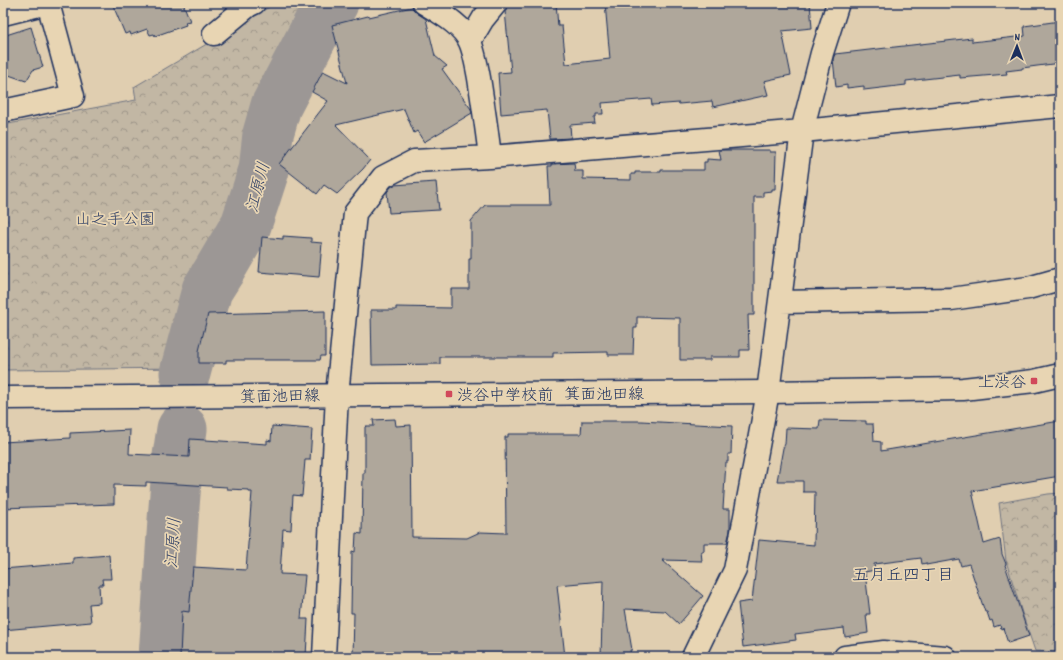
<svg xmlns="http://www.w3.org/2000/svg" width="1063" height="660" viewBox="0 0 1063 660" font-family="Dekko,'Klee One',sans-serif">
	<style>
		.park { fill: url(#park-crowns); stroke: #6e7381 }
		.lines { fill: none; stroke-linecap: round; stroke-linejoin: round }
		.river { stroke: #9c9795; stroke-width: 51 }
		.building { fill: #afa79b; stroke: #1b2f5e }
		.street-casing { stroke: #1b2f5e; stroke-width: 25 }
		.secondary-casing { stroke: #1b2f5e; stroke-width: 25 }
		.primary-casing { stroke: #1b2f5e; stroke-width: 25 }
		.street { stroke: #e8d5b3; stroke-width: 22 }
		.secondary { stroke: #e8d5b3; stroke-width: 22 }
		.primary { stroke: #e8d5b3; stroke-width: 22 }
		.poi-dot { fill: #d1495b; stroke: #e8d5b3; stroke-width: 1.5 }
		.labels { text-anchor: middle; stroke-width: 3.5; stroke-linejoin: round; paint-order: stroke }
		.park-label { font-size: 16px; fill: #344368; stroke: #e8d5b3 }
		.poi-label { font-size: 16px; fill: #1b2f5e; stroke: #e8d5b3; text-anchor: end }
		.street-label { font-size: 16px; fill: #1b2f5e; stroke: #e8d5b3 }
		.water-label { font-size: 17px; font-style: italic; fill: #354469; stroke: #e8d5b3 }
		.neighbourhood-label { font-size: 17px; fill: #1b2f5e; stroke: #e8d5b3 }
	</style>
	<defs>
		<pattern id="park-crowns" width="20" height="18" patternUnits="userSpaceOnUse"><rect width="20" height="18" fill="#c2b7a4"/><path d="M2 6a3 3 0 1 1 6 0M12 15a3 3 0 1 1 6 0" fill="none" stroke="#9d9589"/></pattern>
	</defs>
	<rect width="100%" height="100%" fill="#e0ceb0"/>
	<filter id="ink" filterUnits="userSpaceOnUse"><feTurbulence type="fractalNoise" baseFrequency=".025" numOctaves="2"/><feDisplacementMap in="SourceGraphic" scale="8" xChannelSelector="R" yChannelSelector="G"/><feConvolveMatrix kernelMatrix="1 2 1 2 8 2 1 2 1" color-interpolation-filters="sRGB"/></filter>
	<g filter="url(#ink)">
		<path class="park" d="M276 3H327L320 11 269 104 261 161 251 204 200 295 186 348 183 368 3 370V125L136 100 134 87Z
			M1060 493V652L1035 651 1022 613 1006 561 999 503 1048 494Z"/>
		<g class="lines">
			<path class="river" d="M185 373 207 290 219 271 246 225 254 201 264 170 268 134 276 106 317 27 333 3
				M164 657 173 520 178 456 182 429"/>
		</g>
		<path class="building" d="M112 3H183L190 21 185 22 186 25 155 36 154 34 150 35 147 29 131 35 130 32 125 34Z
			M508 3H556L558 26H562L566 64 610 59 605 3H810L812 28 782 31 791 75 764 81 768 95 713 107 712 101 679 104V103L652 105 651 99 602 103 603 114H596V117H594L595 123 570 125 571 138 550 139 547 110 501 114 498 73 511 72 505 11 508 5Z
			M412 7 413 9 417 13 426 19 435 56 447 66 442 69 471 109 472 113 424 142 417 131 414 133 404 109 336 125 370 160 363 169 337 194 324 185 317 194 279 164 328 101 312 92 323 71 347 83 332 25 368 16 369 17Z
			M1060 21V63L1022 68V69L1006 71 1007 74 960 78V75L906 81V85L864 90V86L847 88V85L836 87 833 59 835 54 972 38V42L1025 36 1024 26Z
			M31 27 43 67 33 70 26 81 3 73V36Z
			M719 150H770V152H776L775 189H772V191L763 192V197H754V315H748L749 350H740V357H710V360H680V318L637 317V328H634L633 355H608V352L553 353V357H440V364L372 365 371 310H396V307L451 308V289H469V259H471V221L485 205H550L548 166H552V164L574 163 575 171H583V179L631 180V174H635V172H661V170H704V162H707V159L721 160Z
			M436 182 439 210 389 213 387 192 391 187 394 185Z
			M283 236 311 238V242L322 243 319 277 259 272 262 237 283 239Z
			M325 311V356H321L320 360H226V363H199V351L208 314Z
			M395 419 396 426 411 425 412 537 467 538 480 532 506 533 505 437H508V434H581L582 421H641L732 426 731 454H728V462H726L723 509H730V531L727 543H704V551H701L702 561 662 560 703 596 679 624 665 611 625 609 632 650H630L631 657H601L603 581 557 585 565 657H353L354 613H351L352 551 355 552 356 533 362 534 363 473H365V427L366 426H374L373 420Z
			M820 420 866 421V424H873L874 441 881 442V451L1060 421V476L972 491 984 544 1000 539 1002 554 1006 564 1005 565 1029 636 1008 643 1003 628 1001 629 1000 625 994 627 992 620 990 621 987 612H985L969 564 961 566 959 559 926 565V563L922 564 921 558 874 564 875 570 865 572 870 614H866L868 633 845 637 844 628 795 634 796 640 743 647 738 603 752 601 759 540 814 545 815 492H803V481H777L783 448 785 444 786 428 819 429Z
			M272 426 312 429 310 460H305L302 496 293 495 291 530 283 529 280 574 305 575 301 619H308L306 657H180L182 611 189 612 193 567 246 570 252 492H249V490L227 489V487L146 482V486L114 485V504L3 508V442L70 438V433L130 430 129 454 189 457 190 439 267 444V440L271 441Z
			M109 555 111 579H102L103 585H99L100 603 89 604 91 622 3 630V569L73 563V558Z"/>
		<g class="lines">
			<g class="street-casing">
				<path id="street" d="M424 3C438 12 463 25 470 42 474 51 477 67 479 78 483 104 487 130 490 157
					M3 14 47 3
					M214 34 248 6 254 3
					M470 41 483 19 496 3
					M3 111 73 96 48 3
					M780 302 951 299 1028 288 1060 279
					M337 395 355 213 383 177 414 161 490 157 802 131 1060 106
					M693 657 735 570 768 392 802 131 822 53 838 3
					M845 657 884 652 945 657"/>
			</g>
			<g class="secondary-casing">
				<path id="secondary" d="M324 657 337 395"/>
			</g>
			<g class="primary-casing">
				<path id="primary" d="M3 398 768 392 963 389 1034 381 1060 375"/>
			</g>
			<use href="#street" class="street"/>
			<use href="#secondary" class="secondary"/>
			<use href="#primary" class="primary"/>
		</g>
	</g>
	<g class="poi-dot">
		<rect x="1030" y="377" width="8" height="8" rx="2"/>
		<rect x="445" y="390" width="8" height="8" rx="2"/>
	</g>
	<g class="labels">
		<g class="park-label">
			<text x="115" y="224">山之手公園</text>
		</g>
		<g class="poi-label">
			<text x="1026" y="387">上渋谷</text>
			<text x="457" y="400" text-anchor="start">渋谷中学校前</text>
		</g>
		<g class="street-label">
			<text x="604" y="399">箕面池田線</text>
			<text transform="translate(280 395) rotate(-1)" y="6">箕面池田線</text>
		</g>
		<g class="water-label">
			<text transform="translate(257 187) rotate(-75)" y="6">江原川</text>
			<text transform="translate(172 543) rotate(-86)" y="6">江原川</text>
		</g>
		<g class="neighbourhood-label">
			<text x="903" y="580">五月丘四丁目</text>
		</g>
	</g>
	<rect width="1063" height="660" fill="none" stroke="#e8d5b3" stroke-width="16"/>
	<rect x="8" y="8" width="1047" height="644" fill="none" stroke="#1b2f5e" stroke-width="1.5" filter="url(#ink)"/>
	<g transform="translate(1017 46) rotate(1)" stroke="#e8d5b3" stroke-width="3" paint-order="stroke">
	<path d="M0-3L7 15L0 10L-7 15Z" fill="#1b2f5e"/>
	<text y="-6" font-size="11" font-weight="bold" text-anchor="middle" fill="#1b2f5e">N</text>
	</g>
</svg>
